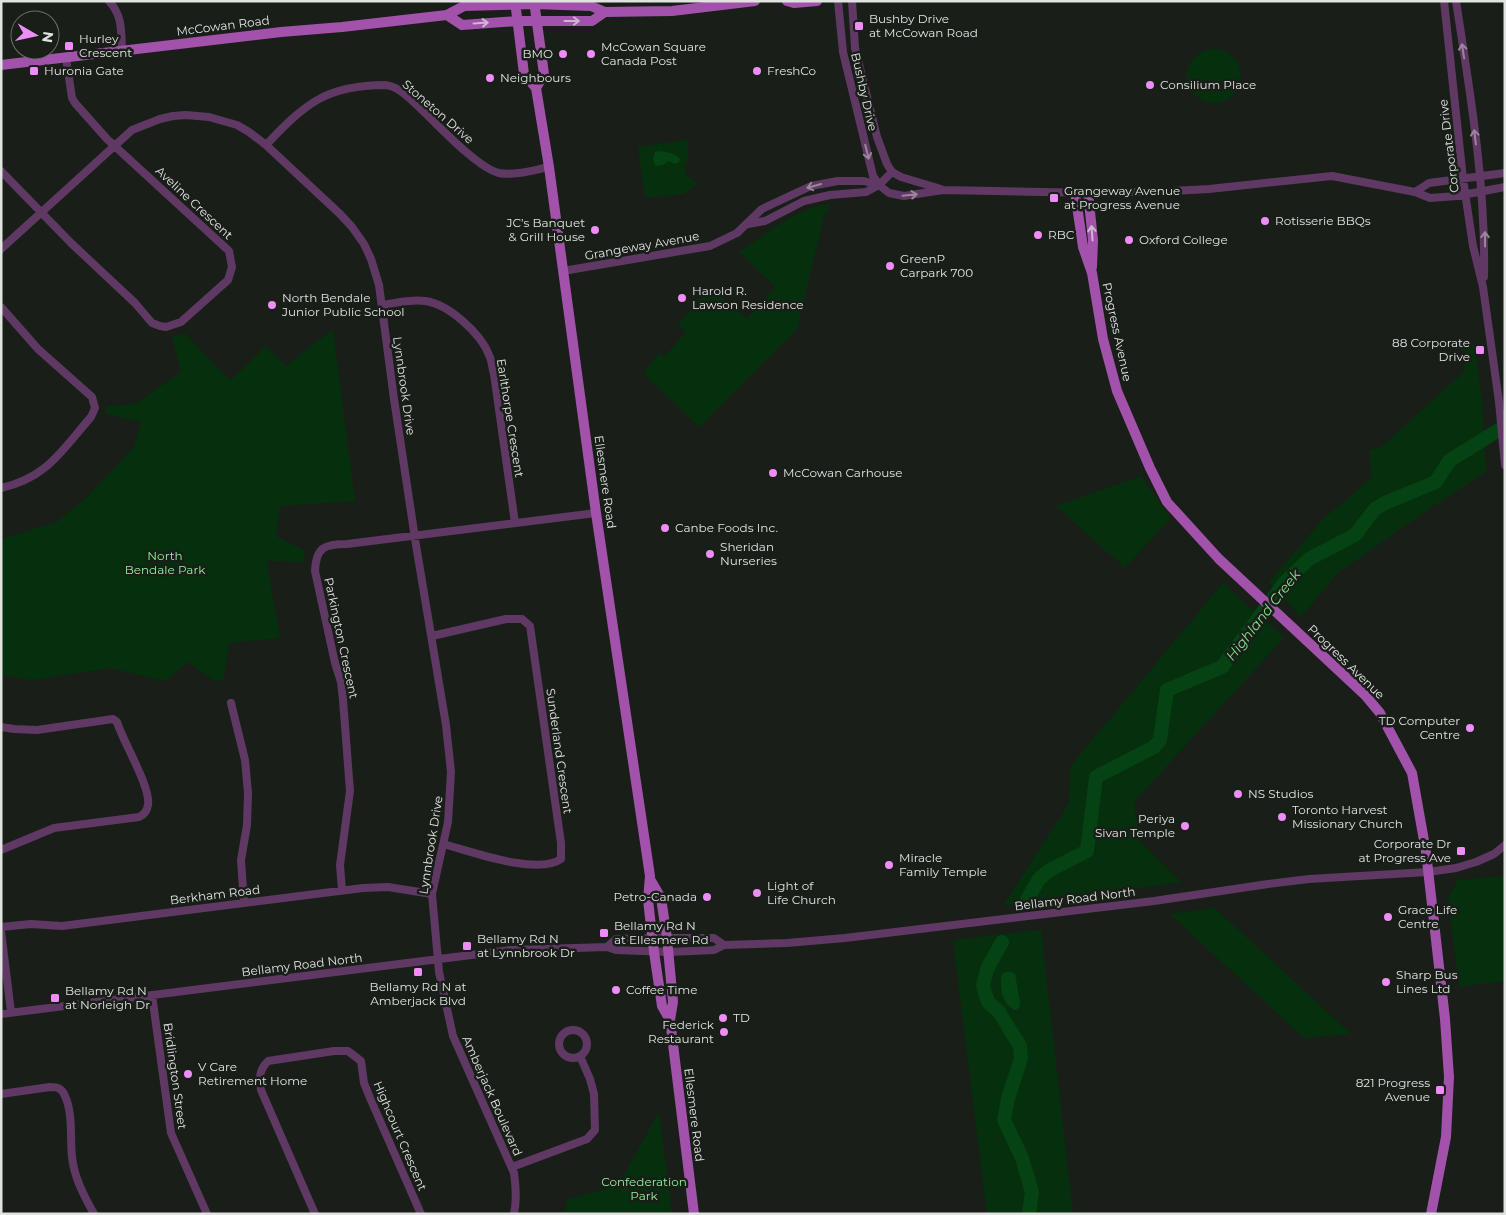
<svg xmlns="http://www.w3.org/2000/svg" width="1506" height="1215" viewBox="0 0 1506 1215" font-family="Montserrat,sans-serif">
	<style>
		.green { fill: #06300d }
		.water { fill: #054312 }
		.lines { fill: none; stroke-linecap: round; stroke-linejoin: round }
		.river { stroke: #054312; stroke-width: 14 }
		.minor { stroke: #5f3963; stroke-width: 8 }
		.major { stroke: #a252aa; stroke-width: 10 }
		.oneway { stroke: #cdb8d0 }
		.oneway2 { stroke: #99869b }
		.poi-dot { fill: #ee8cf8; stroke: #191e19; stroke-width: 2 }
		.labels { text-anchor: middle; stroke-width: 5; stroke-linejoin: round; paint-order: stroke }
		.poi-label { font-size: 12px; fill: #e0e3e0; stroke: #191e19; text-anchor: start }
		.street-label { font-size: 12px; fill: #e0e3e0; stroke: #191e19 }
		.park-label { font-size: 12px; fill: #92f299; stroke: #191e19 }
		.water-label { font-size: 14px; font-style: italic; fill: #82e289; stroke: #191e19 }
	</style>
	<rect width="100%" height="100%" fill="#191e19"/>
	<path class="green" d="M1187 76a27 27 0 1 1 54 0a27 27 0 1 1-54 0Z
		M687 140 689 161 684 163 686 175 698 184 684 194 645 198 638 147Z
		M830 204 828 213H825L797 329 699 427 643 373 659 353 663 358 686 332 678 325 710 287 747 318 775 287 739 252C765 235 798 207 830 204Z
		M333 329 355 501 280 506 276 536 305 551 304 562 267 561 280 638 229 643 224 678 216 682 188 662 165 681 110 668 31 680 1 674V539L57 522 86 498 134 447 141 422 106 414 107 406 135 404 181 372 172 337 185 333 230 381 266 346 286 366Z
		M1475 345 1482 400 1486 472 1429 509 1338 573 1301 617 1269 582 1323 519 1372 478 1369 450 1381 447 1465 371 1463 347Z
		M1141 476 1171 518 1125 568 1056 506Z
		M1223 583 1284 638 1134 802 1140 841 1182 882 1003 906 1069 803 1070 767Z
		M1505 876V981L1459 987 1448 898 1458 880Z
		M1215 908 1351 1034 1304 1038 1170 914Z
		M1041 930 1073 1214H987L953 940Z
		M659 1112 672 1214H564L568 1199 618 1186Z"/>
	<path class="water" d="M660 151C667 152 675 153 680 159L679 162 675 164 669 161 663 165 655 166 653 158 655 152Z
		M1006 972H1011L1015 974 1020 1002 1019 1008 1015 1010C1002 1005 999 986 1002 974Z"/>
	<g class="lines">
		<path class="river" d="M1027 900 1039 879 1050 870 1087 851 1096 777 1154 747 1160 740 1167 690 1222 667 1285 582 1309 559 1355 535 1375 509 1385 503 1436 482 1449 461 1505 426
			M1002 942 987 969 983 986 988 1002 999 1012 1020 1046 1021 1058 1008 1099 1004 1120 1022 1158 1032 1192 1029 1214"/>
		<path class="minor" d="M109 1C123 16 121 32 122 51
			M838 1 843 52 873 176 879 185
			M852 1 855 48 877 137 887 164 892 172 901 177 941 189
			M1444 1 1463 179 1473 246 1483 287 1499 402 1505 465
			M1456 1C1470 92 1486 185 1484 277
			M266 145C305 104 326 85 385 85 398 86 408 97 417 105 435 122 477 168 499 173 515 176 534 170 549 167
			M1 171 71 243 135 303 152 323 160 326 166 327 181 322 228 280 232 267 229 251 107 139 75 103 72 98 66 58
			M1415 192 1429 183 1505 173
			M748 224 765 221 804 201 830 195 866 192 879 185 892 172
			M1 249 132 130 160 119 173 116 186 115 209 117 237 125 249 132 266 145 340 214 352 227 364 244 371 259 379 285 394 399 416 545 446 725 451 772 448 822 432 894 439 972 453 1036 514 1173C516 1187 517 1200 514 1214
			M563 271 710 246 737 233 762 209 811 186 838 181H864L879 185 889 193 904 196 943 190 1098 193 1172 191 1209 189 1332 176 1415 192 1430 198 1457 196 1505 187
			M382 305C396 303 411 299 425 301 449 304 481 334 489 355 492 361 492 368 494 374L515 523
			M1 307 38 349 92 397 95 408 91 417C62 450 47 478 1 488
			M432 636 506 619H522L530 626 561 843V859C537 876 470 851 443 844
			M231 703 245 760 248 793 247 825 241 860 244 903
			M1 727 14 729 37 730 113 719 117 722C123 742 151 787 148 805 147 811 144 815 139 817L54 828 1 850
			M342 890 340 865 350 791 343 700 341 682 335 663 315 571C316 547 325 544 347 544L596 513
			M1 927 31 924 62 926 363 888 388 887 432 894
			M1 931 11 1012
			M607 947 616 939 652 938H714L724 945
			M152 995 171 1133 207 1214
			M1 1014 511 950 607 947 616 950 669 952 714 950 724 945 787 943 845 938 1154 901 1268 884 1309 879 1428 872 1456 868 1476 862 1494 854 1505 845
			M559 1044a14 14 0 1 1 28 0a14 14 0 1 1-28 0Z
			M1 1094 50 1087C57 1087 62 1088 65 1096 73 1113 70 1138 72 1157 74 1177 84 1196 94 1214
			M512 1167 587 1139 595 1130 594 1094 590 1079 580 1056
			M315 1214 261 1090C259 1078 259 1070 268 1061L334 1051H348L361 1061 364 1083 370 1098 421 1214"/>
		<path class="major" d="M515 1 524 74 536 88 549 167 596 513 650 876 648 900 654 952 662 1006 670 1020
			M534 1 544 74 536 88
			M787 1 794 3 817 1
			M447 15 462 25 518 21H592L605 12
			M1 65 281 32 342 27 447 15 464 6 534 4 591 6 605 12 672 11 755 1
			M1075 192 1083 247 1092 273 1103 339 1117 391 1150 468 1167 502 1219 559 1365 695 1380 713 1412 773 1426 852 1445 1019 1449 1077 1446 1137 1431 1214
			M1088 193 1093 240 1092 267
			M650 879 661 898 667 938 673 1002 670 1020 694 1214"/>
	</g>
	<defs><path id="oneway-shaft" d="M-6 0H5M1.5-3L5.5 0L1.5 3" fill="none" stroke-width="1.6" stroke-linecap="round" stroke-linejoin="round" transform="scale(1.25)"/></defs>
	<g class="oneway">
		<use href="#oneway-shaft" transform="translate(572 21)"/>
		<use href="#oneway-shaft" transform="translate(481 23) rotate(-4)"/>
		<use href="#oneway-shaft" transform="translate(1092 233) rotate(-94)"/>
	</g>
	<g class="oneway2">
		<use href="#oneway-shaft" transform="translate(1463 51) rotate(-99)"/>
		<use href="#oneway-shaft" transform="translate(1475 137) rotate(-97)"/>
		<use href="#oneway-shaft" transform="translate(867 152) rotate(76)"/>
		<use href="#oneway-shaft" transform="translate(814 186) rotate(164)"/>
		<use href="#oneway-shaft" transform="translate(910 195) rotate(-6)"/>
		<use href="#oneway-shaft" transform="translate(1485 239) rotate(-90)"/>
	</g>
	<g class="poi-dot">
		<rect x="854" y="21" width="10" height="10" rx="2.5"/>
		<rect x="64" y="41" width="10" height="10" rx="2.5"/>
		<circle cx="563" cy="54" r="5"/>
		<circle cx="591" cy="54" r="5"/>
		<rect x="29" y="66" width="10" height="10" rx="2.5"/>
		<circle cx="757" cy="71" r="5"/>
		<circle cx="490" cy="78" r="5"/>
		<circle cx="1150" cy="85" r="5"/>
		<rect x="1049" y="193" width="10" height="10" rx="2.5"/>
		<circle cx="1265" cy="221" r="5"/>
		<circle cx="595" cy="230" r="5"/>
		<circle cx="1038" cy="235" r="5"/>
		<circle cx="1129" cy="240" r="5"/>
		<circle cx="890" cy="266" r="5"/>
		<circle cx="682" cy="298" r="5"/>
		<circle cx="272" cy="305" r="5"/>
		<rect x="1475" y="345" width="10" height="10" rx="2.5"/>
		<circle cx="773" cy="473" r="5"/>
		<circle cx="665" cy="528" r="5"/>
		<circle cx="710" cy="554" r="5"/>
		<circle cx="1470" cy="728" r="5"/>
		<circle cx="1238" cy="794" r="5"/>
		<circle cx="1282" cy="817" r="5"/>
		<circle cx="1185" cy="826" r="5"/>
		<rect x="1456" y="846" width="10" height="10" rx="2.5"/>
		<circle cx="889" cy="865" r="5"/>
		<circle cx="757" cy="893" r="5"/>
		<circle cx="707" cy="897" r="5"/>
		<circle cx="1388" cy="917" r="5"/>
		<rect x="599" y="928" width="10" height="10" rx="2.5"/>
		<rect x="462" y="941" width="10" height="10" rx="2.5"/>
		<rect x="413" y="967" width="10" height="10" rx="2.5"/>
		<circle cx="1386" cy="982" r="5"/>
		<circle cx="616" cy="990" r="5"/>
		<rect x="50" y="993" width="10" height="10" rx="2.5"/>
		<circle cx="723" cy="1018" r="5"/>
		<circle cx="724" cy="1032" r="5"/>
		<circle cx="188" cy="1074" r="5"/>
		<rect x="1435" y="1085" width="10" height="10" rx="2.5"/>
	</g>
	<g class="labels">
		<g class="poi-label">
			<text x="869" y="23">Bushby Drive<tspan x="869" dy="14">at McCowan Road</tspan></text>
			<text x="79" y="43">Hurley<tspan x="79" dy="14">Crescent</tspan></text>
			<text x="601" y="51">McCowan Square<tspan x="601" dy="14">Canada Post</tspan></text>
			<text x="553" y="58" text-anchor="end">BMO</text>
			<text x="44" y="75">Huronia Gate</text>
			<text x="767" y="75">FreshCo</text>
			<text x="500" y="82">Neighbours</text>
			<text x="1160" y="89">Consilium Place</text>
			<text x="1064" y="195">Grangeway Avenue<tspan x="1064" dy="14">at Progress Avenue</tspan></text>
			<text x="1275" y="225">Rotisserie BBQs</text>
			<text x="585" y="227" text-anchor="end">JC’s Banquet<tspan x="585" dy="14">&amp; Grill House</tspan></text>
			<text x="1048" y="239">RBC</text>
			<text x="1139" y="244">Oxford College</text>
			<text x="900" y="263">GreenP<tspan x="900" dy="14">Carpark 700</tspan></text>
			<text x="692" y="295">Harold R.<tspan x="692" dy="14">Lawson Residence</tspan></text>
			<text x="282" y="302">North Bendale<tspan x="282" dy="14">Junior Public School</tspan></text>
			<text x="1470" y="347" text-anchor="end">88 Corporate<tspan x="1470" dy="14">Drive</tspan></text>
			<text x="783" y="477">McCowan Carhouse</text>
			<text x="675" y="532">Canbe Foods Inc.</text>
			<text x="720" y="551">Sheridan<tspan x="720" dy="14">Nurseries</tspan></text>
			<text x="1460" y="725" text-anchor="end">TD Computer<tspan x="1460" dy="14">Centre</tspan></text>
			<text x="1248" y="798">NS Studios</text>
			<text x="1292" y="814">Toronto Harvest<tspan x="1292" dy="14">Missionary Church</tspan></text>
			<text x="1175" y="823" text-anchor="end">Periya<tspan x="1175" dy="14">Sivan Temple</tspan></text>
			<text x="1451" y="848" text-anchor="end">Corporate Dr<tspan x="1451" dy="14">at Progress Ave</tspan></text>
			<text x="899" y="862">Miracle<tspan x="899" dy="14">Family Temple</tspan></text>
			<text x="767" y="890">Light of<tspan x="767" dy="14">Life Church</tspan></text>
			<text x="697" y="901" text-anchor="end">Petro-Canada</text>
			<text x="1398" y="914">Grace Life<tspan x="1398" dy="14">Centre</tspan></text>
			<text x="614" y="930">Bellamy Rd N<tspan x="614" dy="14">at Ellesmere Rd</tspan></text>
			<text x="477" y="943">Bellamy Rd N<tspan x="477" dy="14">at Lynnbrook Dr</tspan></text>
			<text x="1396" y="979">Sharp Bus<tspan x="1396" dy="14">Lines Ltd</tspan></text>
			<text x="418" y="991" text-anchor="middle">Bellamy Rd N at<tspan x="418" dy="14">Amberjack Blvd</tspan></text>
			<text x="626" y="994">Coffee Time</text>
			<text x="65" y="995">Bellamy Rd N<tspan x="65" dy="14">at Norleigh Dr</tspan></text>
			<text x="733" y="1022">TD</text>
			<text x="714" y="1029" text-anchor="end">Federick<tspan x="714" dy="14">Restaurant</tspan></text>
			<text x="198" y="1071">V Care<tspan x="198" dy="14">Retirement Home</tspan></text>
			<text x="1430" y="1087" text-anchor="end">821 Progress<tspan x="1430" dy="14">Avenue</tspan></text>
		</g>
		<g class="street-label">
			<text transform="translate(223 26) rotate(-7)" y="4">McCowan Road</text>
			<text transform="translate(864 92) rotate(77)" y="4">Bushby Drive</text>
			<text transform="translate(438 112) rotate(41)" y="4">Stoneton Drive</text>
			<text transform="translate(1449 146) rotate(-97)" y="4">Corporate Drive</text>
			<text transform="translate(194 203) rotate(43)" y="4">Aveline Crescent</text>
			<text transform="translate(642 246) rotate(-10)" y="4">Grangeway Avenue</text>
			<text transform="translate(1117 332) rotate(78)" y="4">Progress Avenue</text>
			<text transform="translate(404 386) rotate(82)" y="4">Lynnbrook Drive</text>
			<text transform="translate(510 418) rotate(81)" y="4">Earlthorpe Crescent</text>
			<text transform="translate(605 482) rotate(82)" y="4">Ellesmere Road</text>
			<text transform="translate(341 638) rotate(78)" y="4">Parkington Crescent</text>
			<text transform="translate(1346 662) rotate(44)" y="4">Progress Avenue</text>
			<text transform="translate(559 751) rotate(82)" y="4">Sunderland Crescent</text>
			<text transform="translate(431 845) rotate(-81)" y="4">Lynnbrook Drive</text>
			<text transform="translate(215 895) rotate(-7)" y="4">Berkham Road</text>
			<text transform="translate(1075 899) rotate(-7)" y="4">Bellamy Road North</text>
			<text transform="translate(302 965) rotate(-7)" y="4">Bellamy Road North</text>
			<text transform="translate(175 1076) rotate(82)" y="4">Bridlington Street</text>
			<text transform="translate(492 1096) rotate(66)" y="4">Amberjack Boulevard</text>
			<text transform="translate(694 1115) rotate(83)" y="4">Ellesmere Road</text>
			<text transform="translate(400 1136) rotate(67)" y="4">Highcourt Crescent</text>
		</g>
		<g class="park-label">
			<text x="165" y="560">North<tspan x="165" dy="14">Bendale Park</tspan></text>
			<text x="644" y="1186">Confederation<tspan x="644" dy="14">Park</tspan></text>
		</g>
		<g class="water-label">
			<text transform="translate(1263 615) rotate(-52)" y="5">Highland Creek</text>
		</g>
	</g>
	<rect width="1506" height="1215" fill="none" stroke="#e0e3e0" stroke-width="5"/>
	<g transform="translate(35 35) rotate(99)"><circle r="24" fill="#191e19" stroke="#696d69"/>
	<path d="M0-4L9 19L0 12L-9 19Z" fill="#ee8cf8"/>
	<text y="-8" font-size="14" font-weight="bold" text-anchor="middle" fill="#e0e3e0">N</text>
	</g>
</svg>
